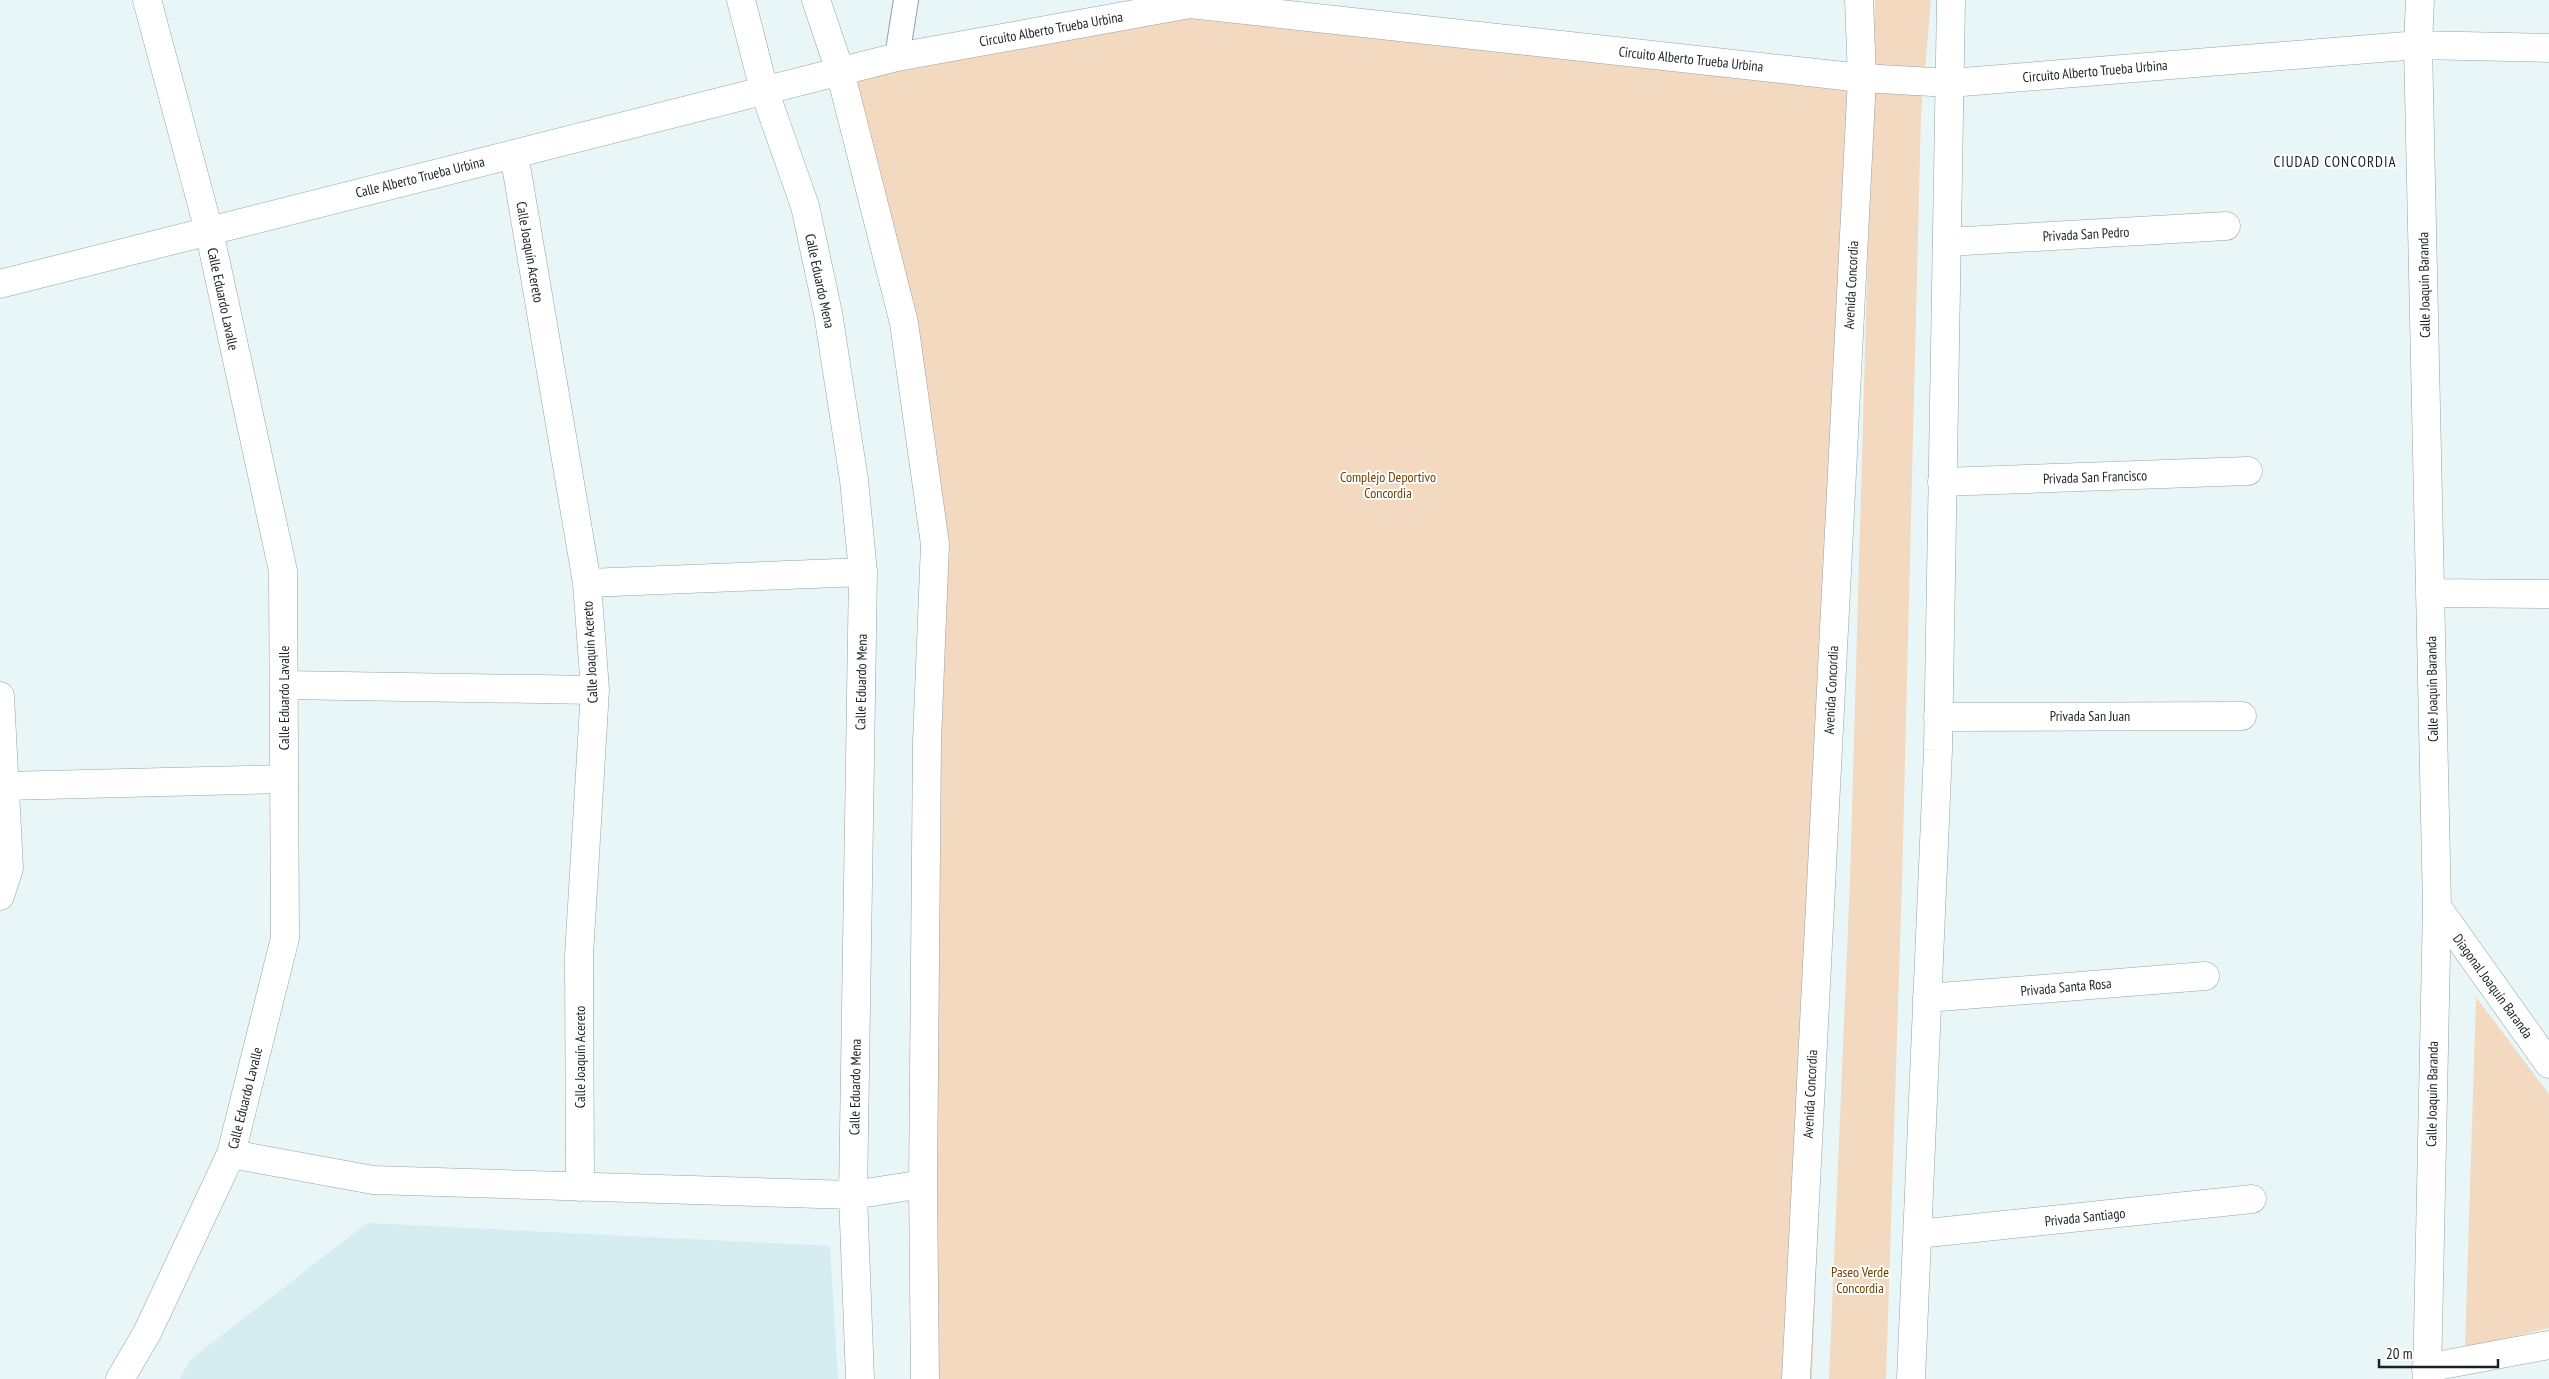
<svg xmlns="http://www.w3.org/2000/svg" width="2549" height="1379" viewBox="0 0 2549 1379" font-family="'PT Sans Narrow',sans-serif">
	<style>
		.built { fill: #d5ecf1 }
		.green { fill: #f3d9c0 }
		.lines { fill: none; stroke-linecap: round; stroke-linejoin: round }
		.lane-casing { stroke: #95a2a5; stroke-width: 26 }
		.street-casing { stroke: #95a2a5; stroke-width: 29 }
		.secondary-casing { stroke: #95a2a5; stroke-width: 29 }
		.lane { stroke: #fff; stroke-width: 24 }
		.street { stroke: #fff; stroke-width: 28 }
		.secondary { stroke: #fff; stroke-width: 28 }
		.labels { text-anchor: middle; stroke-width: 4; stroke-linejoin: round; paint-order: stroke }
		.street-label { font-size: 14px; fill: #1b2021; stroke: #fff }
		.park-label { font-size: 14px; fill: #724100; stroke: #fff }
		.neighbourhood-label { font-size: 15px; letter-spacing: 1px; fill: #1b2021; stroke: #fff }
	</style>
	<rect width="100%" height="100%" fill="#e8f6f8"/>
	<path class="built" d="M367 1223 830 1246 838 1379H180L190 1360Z"/>
	<path class="green" d="M1875 0H1931L1921 114 1902 882 1886 1379H1829L1850 880Z
		M1190 4 1862 78 1812 1379H925L935 544 840 71Z
		M2476 997 2549 1094V1328L2465 1348Z"/>
	<g class="lines">
		<g class="lane-casing">
			<path id="lane" d="M897 57 906 0"/>
		</g>
		<g class="street-casing">
			<path id="street" d="M741 0 764 90 805 206 828 313 854 480 863 572 853 1195 860 1379
				M816 0 840 71 904 323 935 544 927 741 923 1184 925 1379
				M2420 0 2418 45 2437 907 2427 1379
				M514 154 587 583 595 690 579 955 580 1187
				M1947 242 2226 226
				M0 284 897 57 1190 4 1862 78 1950 83 2418 45 2549 48
				M1942 482 2248 471
				M587 583 863 572
				M2430 593 2549 594
				M284 685 595 690
				M0 696 9 868 0 896
				M1938 717 2242 716
				M5 786 284 779
				M2437 907 2549 1064
				M1927 998 2205 976
				M231 1154 373 1180 853 1195 923 1184
				M1918 1234 2252 1199
				M2426 1368 2549 1345
				M120 1379 147 1333 231 1154 285 938 283 571 209 231 147 0"/>
		</g>
		<g class="secondary-casing">
			<path id="secondary" d="M1796 1379 1862 78 1859 0
				M1911 1379 1938 750 1951 0"/>
		</g>
		<use href="#lane" class="lane"/>
		<use href="#street" class="street"/>
		<use href="#secondary" class="secondary"/>
	</g>
	<g class="labels">
		<g class="street-label">
			<text transform="translate(1051 29) rotate(-10)" y="5">Circuito Alberto Trueba Urbina</text>
			<text transform="translate(1691 59) rotate(6)" y="5">Circuito Alberto Trueba Urbina</text>
			<text transform="translate(2095 71) rotate(-5)" y="5">Circuito Alberto Trueba Urbina</text>
			<text transform="translate(420 177) rotate(-14)" y="5">Calle Alberto Trueba Urbina</text>
			<text transform="translate(2086 234) rotate(-3)" y="5">Privada San Pedro</text>
			<text transform="translate(530 252) rotate(80)" y="5">Calle Joaquín Acereto</text>
			<text transform="translate(820 281) rotate(78)" y="5">Calle Eduardo Mena</text>
			<text transform="translate(1851 285) rotate(-87)" y="5">Avenida Concordia</text>
			<text transform="translate(2424 285) rotate(-91)" y="5">Calle Joaquín Baranda</text>
			<text transform="translate(223 299) rotate(78)" y="5">Calle Eduardo Lavalle</text>
			<text transform="translate(2095 477) rotate(-2)" y="5">Privada San Francisco</text>
			<text transform="translate(590 652) rotate(-93)" y="5">Calle Joaquín Acereto</text>
			<text transform="translate(861 682) rotate(-89)" y="5">Calle Eduardo Mena</text>
			<text transform="translate(2432 689) rotate(-91)" y="5">Calle Joaquín Baranda</text>
			<text transform="translate(1831 690) rotate(-87)" y="5">Avenida Concordia</text>
			<text transform="translate(284 698) rotate(-90)" y="5">Calle Eduardo Lavalle</text>
			<text x="2090" y="721">Privada San Juan</text>
			<text transform="translate(2493 986) rotate(54)" y="5">Diagonal Joaquín Baranda</text>
			<text transform="translate(2066 987) rotate(-5)" y="5">Privada Santa Rosa</text>
			<text transform="translate(580 1057) rotate(-90)" y="5">Calle Joaquín Acereto</text>
			<text transform="translate(855 1087) rotate(-89)" y="5">Calle Eduardo Mena</text>
			<text transform="translate(1810 1094) rotate(-87)" y="5">Avenida Concordia</text>
			<text transform="translate(2432 1094) rotate(-89)" y="5">Calle Joaquín Baranda</text>
			<text transform="translate(245 1098) rotate(-76)" y="5">Calle Eduardo Lavalle</text>
			<text transform="translate(2085 1217) rotate(-6)" y="5">Privada Santiago</text>
		</g>
		<g class="park-label">
			<text x="1388" y="482">Complejo Deportivo<tspan x="1388" dy="16">Concordia</tspan></text>
			<text x="1860" y="1277">Paseo Verde<tspan x="1860" dy="16">Concordia</tspan></text>
		</g>
		<g class="neighbourhood-label">
			<text x="2335" y="167">CIUDAD CONCORDIA</text>
		</g>
	</g>
	<path d="M2379 1359v8h119v-8" fill="none" stroke="#1b2021" stroke-width="2.5"/>
	<text x="2386" y="1359" font-size="15" fill="#1b2021" stroke="#ffffff" stroke-width="4" paint-order="stroke">20 m</text>
</svg>
